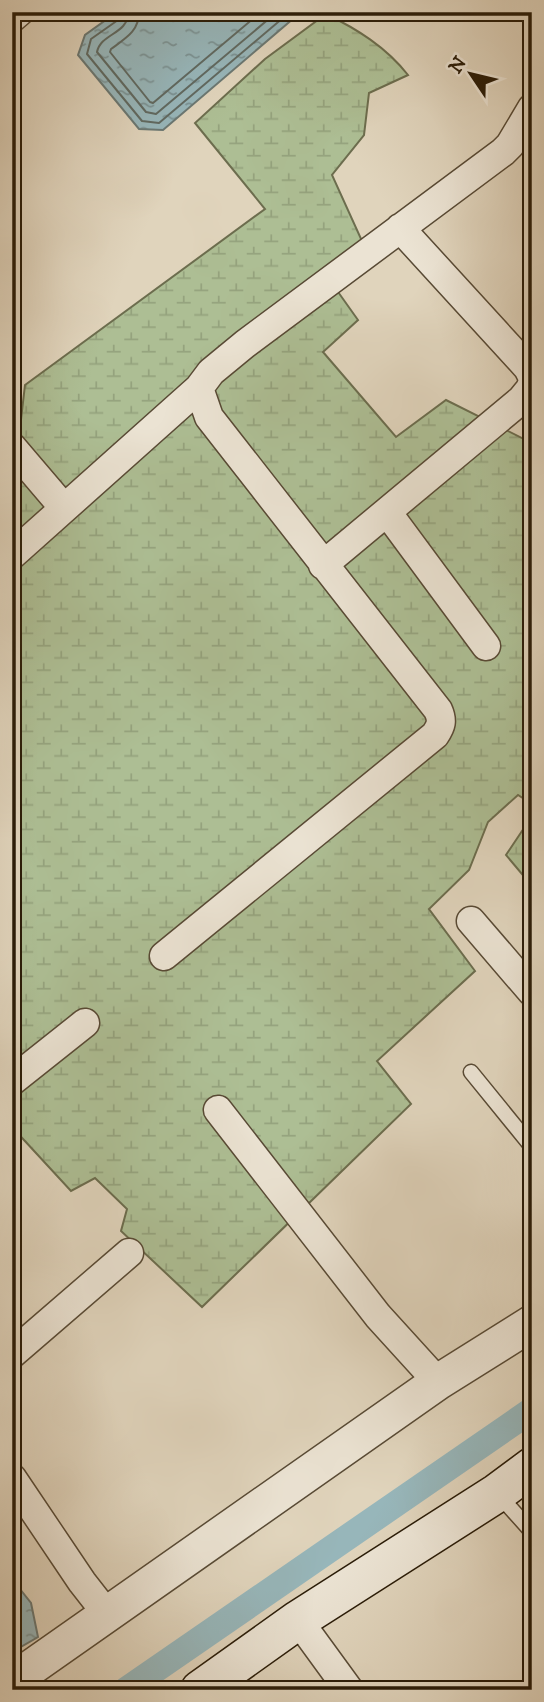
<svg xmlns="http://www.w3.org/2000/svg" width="544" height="1702" viewBox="0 0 544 1702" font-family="'IM FELL DW Pica',serif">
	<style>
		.wetland { fill: url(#wetland-marsh); stroke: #6c6d4e; stroke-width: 2 }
		.water { fill: url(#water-ripples); stroke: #6b7873; stroke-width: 2 }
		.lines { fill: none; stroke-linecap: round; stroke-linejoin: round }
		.shore { stroke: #606961; stroke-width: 2 }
		.canal { stroke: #97b6ba; stroke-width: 26 }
		.service-casing { stroke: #584a35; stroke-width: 17 }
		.minor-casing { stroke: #584a35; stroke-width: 31 }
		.tertiary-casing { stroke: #584a35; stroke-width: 38 }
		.secondary-casing { stroke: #2a1c08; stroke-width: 41 }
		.service { stroke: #ebe3d3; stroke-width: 14 }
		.minor { stroke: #ebe3d3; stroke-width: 28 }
		.tertiary { stroke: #ebe3d3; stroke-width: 35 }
		.secondary { stroke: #ebe3d3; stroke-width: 38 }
	</style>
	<defs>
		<pattern id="wetland-marsh" width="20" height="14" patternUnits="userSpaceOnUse" patternTransform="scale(1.75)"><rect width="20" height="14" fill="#adbe94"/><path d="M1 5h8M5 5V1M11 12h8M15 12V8" fill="none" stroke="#95a37e"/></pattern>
		<pattern id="water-ripples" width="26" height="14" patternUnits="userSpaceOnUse" patternTransform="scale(1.75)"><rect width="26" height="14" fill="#97b6ba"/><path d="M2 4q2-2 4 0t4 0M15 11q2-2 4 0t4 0" fill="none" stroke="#7b9395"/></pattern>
	</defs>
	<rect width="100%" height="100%" fill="#e0d4bc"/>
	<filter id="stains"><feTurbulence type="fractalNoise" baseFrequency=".00286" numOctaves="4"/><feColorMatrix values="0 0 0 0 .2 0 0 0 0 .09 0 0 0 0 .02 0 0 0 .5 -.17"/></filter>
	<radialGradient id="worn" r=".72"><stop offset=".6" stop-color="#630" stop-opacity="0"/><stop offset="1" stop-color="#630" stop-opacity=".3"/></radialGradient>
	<path class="wetland" d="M326 14C357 29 386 47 408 75L369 93 364 135 332 175 362 241 326 275 358 320 323 352 396 437 446 400 532 443V804L518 795 488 822 469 870 429 909 475 971 377 1061 411 1104 202 1307 121 1231 127 1209 95 1178 71 1191 12 1127V438L20 428 25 385 265 209 195 123 265 59Z
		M532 816V886L506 855Z"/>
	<path class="water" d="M117 12H301L163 130 139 129 78 55 85 35Z
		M12 1579 31 1603 38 1637 12 1652Z"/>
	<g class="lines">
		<path class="shore" d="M120 12 118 20 91 39 87 54 142 121 159 123 290 12
			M129 12C127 35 101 33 97 52L146 112 156 114 277 12
			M139 12C139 31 126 38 111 49L110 52 150 102 153 103 261 12"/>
		<path class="canal" d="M126 1690 532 1410"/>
		<g class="service-casing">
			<path id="service" d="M471 1072 532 1147
				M498 1494 532 1532"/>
		</g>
		<g class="minor-casing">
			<path id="minor" d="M12 18 19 12
				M400 228 528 368 532 376
				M12 447 64 508
				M387 512 486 646
				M12 555 199 388
				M323 565 521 400 530 389 532 384
				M471 921 532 992
				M164 956 435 735C441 726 443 721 438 710L209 417 199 388 211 372 245 344 503 152 510 145 532 108
				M12 1081 85 1023
				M218 1110 378 1316 438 1382
				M12 1354 129 1253
				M12 1478 82 1582 107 1614
				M298 1620 349 1690"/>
		</g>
		<g class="tertiary-casing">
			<path id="tertiary" d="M12 1681 438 1382 532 1323"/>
		</g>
		<g class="secondary-casing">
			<path id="secondary" d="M200 1690 298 1620 497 1493 532 1467"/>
		</g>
		<use href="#service" class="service"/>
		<use href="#minor" class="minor"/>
		<use href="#tertiary" class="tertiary"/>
		<use href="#secondary" class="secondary"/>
	</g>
	<rect width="544" height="1702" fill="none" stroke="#e0d4bc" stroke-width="42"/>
	<rect x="14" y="14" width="516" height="1674" fill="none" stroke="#2a1c08" stroke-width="3.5"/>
	<rect x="21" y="21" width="502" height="1660" fill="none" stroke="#2a1c08" stroke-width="2"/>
	<g transform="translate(471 74) rotate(305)" stroke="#ebe3d3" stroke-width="5" paint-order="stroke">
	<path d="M0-5L12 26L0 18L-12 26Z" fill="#2a1c08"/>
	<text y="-10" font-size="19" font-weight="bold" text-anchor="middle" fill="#2a1c08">N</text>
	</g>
	<rect width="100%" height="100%" filter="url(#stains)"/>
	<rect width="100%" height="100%" fill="url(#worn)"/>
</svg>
